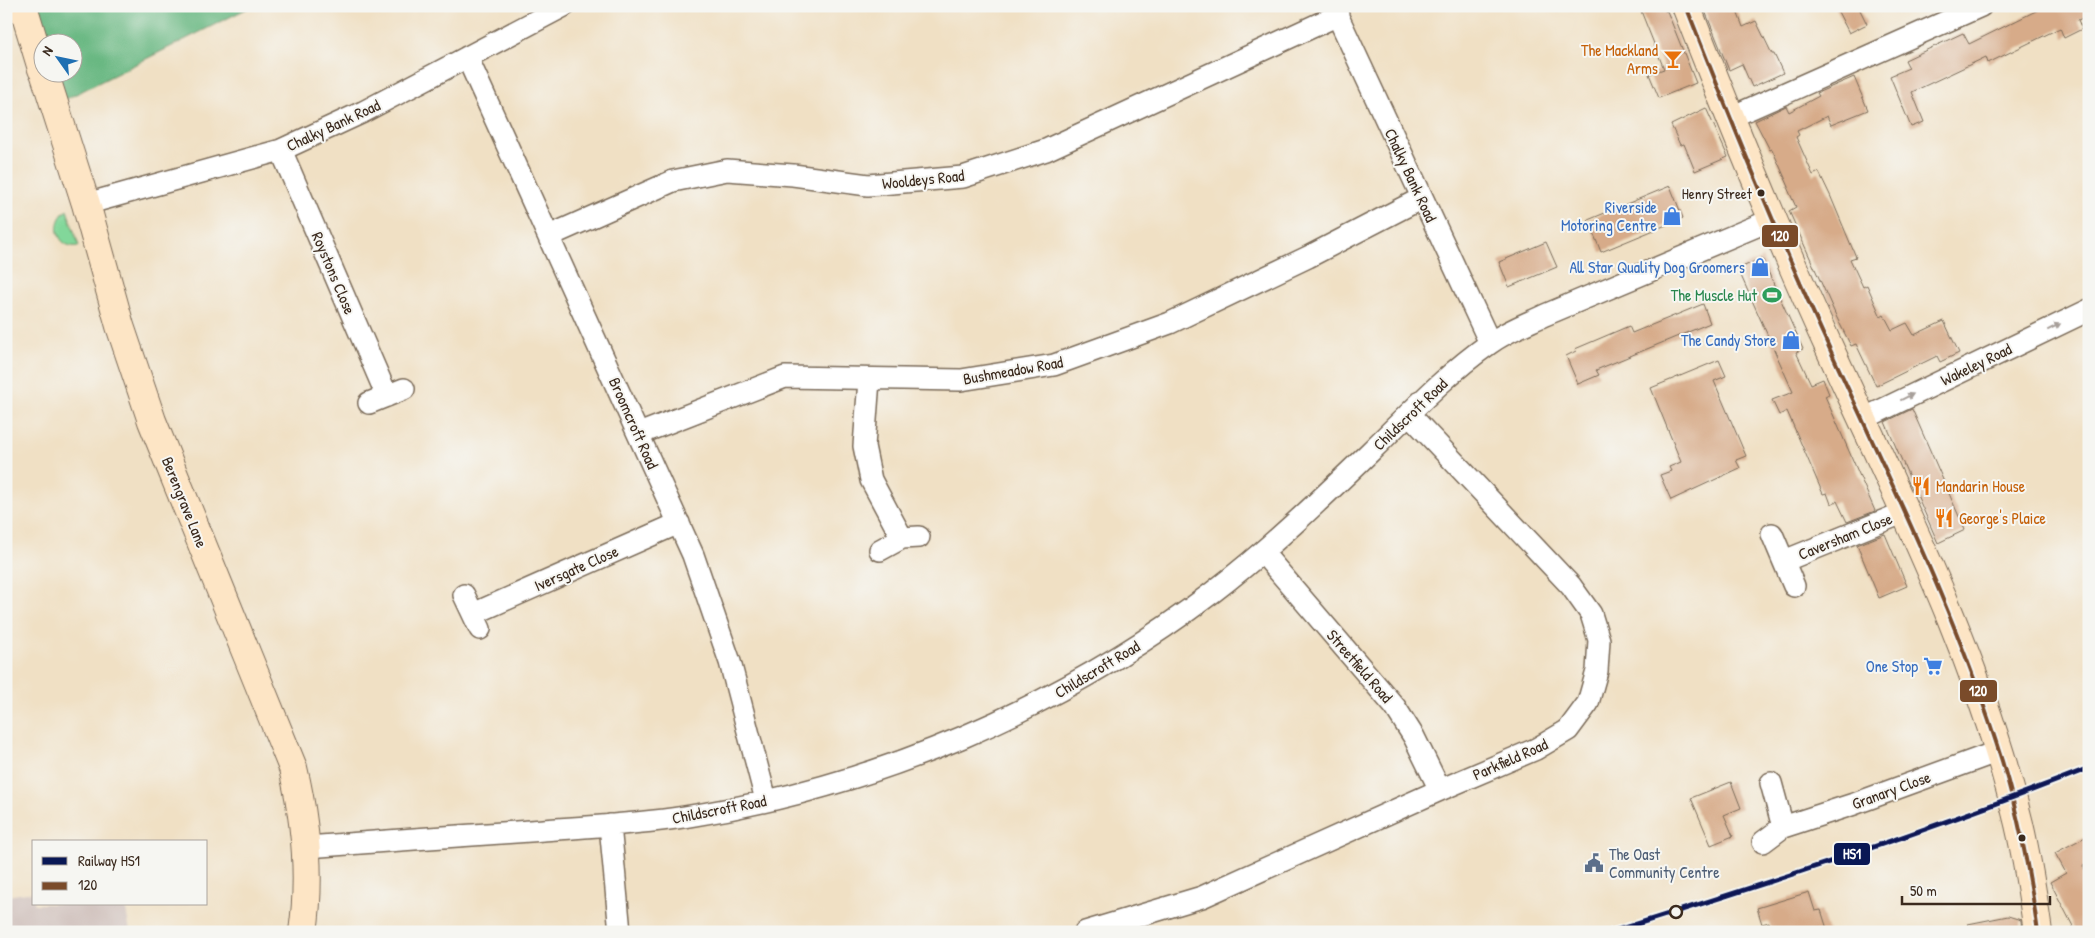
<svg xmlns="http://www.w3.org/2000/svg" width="2095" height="938" viewBox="0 0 2095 938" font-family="'Patrick Hand',sans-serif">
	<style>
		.industrial { fill: #cfc0bb }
		.green { fill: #82d79a; stroke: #5e805c }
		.forest { fill: #69b882; stroke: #527150 }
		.building { fill: #d7ab89 }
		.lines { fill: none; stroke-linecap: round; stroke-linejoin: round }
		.street-casing { stroke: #7a6a58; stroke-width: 24 }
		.secondary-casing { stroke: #7a6a58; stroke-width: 30 }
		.street { stroke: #fff; stroke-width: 21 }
		.secondary { stroke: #fde5c5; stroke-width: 28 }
		.bus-1-casing { stroke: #f6f6f2; stroke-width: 8 }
		.bus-1 { stroke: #7a4b2a; stroke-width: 4 }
		.rail-1-casing { stroke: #f6f6f2; stroke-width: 9 }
		.rail-1 { stroke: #091855; stroke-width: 5 }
		.oneway { fill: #a79f9a }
		.bus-dot { fill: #3b2a1e; stroke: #f6f6f2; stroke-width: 2 }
		.stop-dot { fill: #f6f6f2; stroke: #3b2a1e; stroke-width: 2.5 }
		.labels { text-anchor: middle; stroke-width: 4; stroke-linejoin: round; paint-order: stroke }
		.bus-label { font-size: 15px; fill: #3b2a1e; stroke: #f6f6f2; text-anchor: end }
		.food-label { font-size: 16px; fill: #c56008; stroke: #f6f6f2; text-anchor: start }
		.street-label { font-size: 16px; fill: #3b2a1e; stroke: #f6f6f2 }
		.shop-label { font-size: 16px; fill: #366cbe; stroke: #f6f6f2; text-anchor: end }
		.leisure-label { font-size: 16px; fill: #27864d; stroke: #f6f6f2; text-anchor: end }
		.service-label { font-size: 16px; fill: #4e5e75; stroke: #f6f6f2; text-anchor: start }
		.line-badge { stroke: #f6f6f2; stroke-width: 2 }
		.badge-label { font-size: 14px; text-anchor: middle; font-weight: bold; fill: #fff }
	</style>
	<rect width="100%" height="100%" fill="#f6f6f2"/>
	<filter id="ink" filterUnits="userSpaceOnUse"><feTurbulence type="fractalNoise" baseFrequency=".02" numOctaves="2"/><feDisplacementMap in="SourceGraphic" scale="10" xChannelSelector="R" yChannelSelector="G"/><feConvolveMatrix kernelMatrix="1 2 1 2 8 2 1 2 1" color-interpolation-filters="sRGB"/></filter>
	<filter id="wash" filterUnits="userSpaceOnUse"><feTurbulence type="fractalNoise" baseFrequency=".0096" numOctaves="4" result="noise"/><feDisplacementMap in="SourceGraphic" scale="20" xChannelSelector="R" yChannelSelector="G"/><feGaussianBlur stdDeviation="1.12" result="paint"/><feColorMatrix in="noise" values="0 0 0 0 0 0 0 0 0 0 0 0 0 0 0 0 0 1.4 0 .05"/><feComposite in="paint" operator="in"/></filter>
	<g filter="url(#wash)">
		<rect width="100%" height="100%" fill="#f0e0c4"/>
		<path class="industrial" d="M34 892V904H125L130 932H6V896Z"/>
		<path class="green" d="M67 210 79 246C57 250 50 222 67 210Z"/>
		<path class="forest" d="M32 6H252L62 101 53 73 72 72V42H43Z"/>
		<g id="blocks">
			<path class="building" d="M1639 6H1663L1665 11H1667L1696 83 1659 98 1649 74 1664 69Z
				M1703 6H1735L1743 27 1756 21 1772 54H1774L1783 73 1752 87 1742 64 1729 70Z
				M1835 6H1858L1867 24 1849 33Z
				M2046 6H2089V15L2078 20 2082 29 2064 38 2060 28 1988 63 1986 57 1912 92 1924 122 1911 127 1890 76 1909 68 1905 60 1963 33 1969 44Z
				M1854 77 1868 110 1831 125 1827 116 1797 131 1799 135 1796 137 1813 175 1819 172 1830 195 1856 257 1850 259 1863 287 1867 285 1881 317 1884 315 1892 330 1907 323 1914 335 1944 321 1959 353 1940 362 1937 356 1876 386 1856 344 1851 346 1837 318 1789 211 1796 207 1787 187H1789L1772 149 1770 150 1755 121 1786 106 1789 112 1819 96 1817 93Z
				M1706 108 1728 157 1695 171 1684 144 1680 145 1671 125Z
				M1670 186 1683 218 1601 252 1588 220Z
				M1546 242 1557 267 1509 287 1499 262Z
				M1762 258 1803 349 1796 352 1811 384 1823 379 1829 394 1825 396 1875 511 1847 522 1837 501 1831 504 1827 493 1823 494 1787 411 1779 415 1772 400 1793 392 1738 269Z
				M1703 304 1710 323 1596 370 1599 375 1578 384 1566 356 1576 351 1575 349 1629 326 1632 333Z
				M1719 360 1726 376 1714 381 1746 456 1736 460 1740 468 1671 500 1660 475 1671 471 1669 467 1681 462 1651 388Z
				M1912 409 1965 530 1938 543 1885 422Z
				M1885 534 1907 586 1879 598 1857 545Z
				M1731 782 1741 808 1724 815 1733 836 1711 845 1691 798Z
				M2089 835V863L2083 866 2089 877V932H2076L2050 882 2066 873 2055 853Z
				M1809 892 1815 911 1821 910 1828 932H1772L1769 922 1762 924 1757 908Z
				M2008 916 2021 920 2022 932H1969L1968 924Z"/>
		</g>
	</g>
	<g filter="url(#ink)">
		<use href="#blocks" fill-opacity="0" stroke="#7a6a58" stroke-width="1"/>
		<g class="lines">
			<g class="street-casing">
				<path id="street" d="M1333 6 1490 343
					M467 57 693 555 730 662 766 800
					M1729 118 1981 6
					M281 150 387 396
					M86 204 281 150 363 112 564 6
					M549 236 673 181 727 170 793 175 868 185 963 177 1046 150 1338 15
					M869 380 864 446 871 480 902 538
					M369 403 404 389
					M1863 419 2089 310
					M639 434 785 377 961 380 1054 365 1170 323 1308 257 1422 198
					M1772 534 1794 586
					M880 550 902 538 919 537
					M1263 553 1395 707 1414 737 1440 790
					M1784 561 1905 512
					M464 595 480 629
					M473 614 679 523
					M1771 783 1783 827
					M610 825 620 932
					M1763 842 1783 827 1854 804 1999 751
					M307 847C381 841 456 836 530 831 581 827 633 825 684 817 876 787 1059 709 1213 592 1269 549 1319 501 1370 452 1408 415 1445 375 1489 344 1506 331 1526 324 1545 315L1771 220
					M1085 932 1202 897 1440 790 1536 749 1568 730 1588 703 1597 671 1599 640 1591 614 1571 586 1409 414"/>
			</g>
			<g class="secondary-casing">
				<path id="secondary" d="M23 6 42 69
					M1686 6C1732 124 1780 241 1833 356 1903 508 1980 660 2019 824 2027 859 2033 896 2038 932
					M44 72 86 204 120 326 152 421 293 768C306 823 311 876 303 932"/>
			</g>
			<use href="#street" class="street"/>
			<use href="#secondary" class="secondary"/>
			<g class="bus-1-casing">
				<path id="bus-1" d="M1686 6C1732 124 1780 241 1833 356 1894 489 1959 621 2002 761 2019 817 2030 874 2038 932"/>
			</g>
			<use href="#bus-1" class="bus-1"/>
			<g class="rail-1-casing">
				<path id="rail-1" d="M1611 932C1772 882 1932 830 2089 768"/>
			</g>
			<use href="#rail-1" class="rail-1"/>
		</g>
		<defs><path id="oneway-solid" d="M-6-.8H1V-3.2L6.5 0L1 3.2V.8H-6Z" transform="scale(1.25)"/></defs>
		<g class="oneway">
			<use href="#oneway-solid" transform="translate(2054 327) rotate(-26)"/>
			<use href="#oneway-solid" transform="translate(1907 397) rotate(-26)"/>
		</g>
	</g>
	<defs>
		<g id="bar-bare" transform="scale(1.5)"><path d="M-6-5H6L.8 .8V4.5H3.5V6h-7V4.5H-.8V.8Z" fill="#e8710a" stroke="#f6f6f2" stroke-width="2.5" paint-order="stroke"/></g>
		<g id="shop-bare" transform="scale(1.5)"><path d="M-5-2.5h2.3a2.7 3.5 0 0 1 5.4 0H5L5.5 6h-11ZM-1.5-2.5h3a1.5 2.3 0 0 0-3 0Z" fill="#3f7fe0" stroke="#f6f6f2" stroke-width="2.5" paint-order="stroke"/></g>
		<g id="stadium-bare" transform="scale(1.5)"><path d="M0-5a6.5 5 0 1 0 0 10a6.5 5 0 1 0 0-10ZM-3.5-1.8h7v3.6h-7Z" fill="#2e9e5b" stroke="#f6f6f2" stroke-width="2.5" paint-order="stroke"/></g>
		<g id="restaurant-bare" transform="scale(1.5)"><path d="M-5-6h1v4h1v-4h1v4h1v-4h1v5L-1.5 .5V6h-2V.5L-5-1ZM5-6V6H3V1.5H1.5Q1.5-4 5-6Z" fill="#e8710a" stroke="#f6f6f2" stroke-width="2.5" paint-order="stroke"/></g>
		<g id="supermarket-bare" transform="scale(1.5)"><path d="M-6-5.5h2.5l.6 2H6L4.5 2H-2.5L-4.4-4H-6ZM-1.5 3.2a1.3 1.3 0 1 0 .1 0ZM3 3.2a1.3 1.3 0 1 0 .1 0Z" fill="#3f7fe0" stroke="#f6f6f2" stroke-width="2.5" paint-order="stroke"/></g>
		<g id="civic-bare" transform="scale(1.5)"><path d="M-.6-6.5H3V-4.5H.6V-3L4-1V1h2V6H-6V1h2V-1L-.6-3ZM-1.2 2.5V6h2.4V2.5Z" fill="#5c6f8a" stroke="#f6f6f2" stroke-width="2.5" paint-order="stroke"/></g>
	</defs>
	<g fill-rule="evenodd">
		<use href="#bar-bare" x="1673" y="59"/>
		<use href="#shop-bare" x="1672" y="216"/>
		<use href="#shop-bare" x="1760" y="267"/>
		<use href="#stadium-bare" x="1772" y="295"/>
		<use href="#shop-bare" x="1791" y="340"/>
		<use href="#restaurant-bare" x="1921" y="486"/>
		<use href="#restaurant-bare" x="1944" y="518"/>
		<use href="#supermarket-bare" x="1933" y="666"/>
		<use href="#civic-bare" x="1594" y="863"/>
	</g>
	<g class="bus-dot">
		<circle cx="1761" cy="193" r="4.5"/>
		<circle cx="2022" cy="838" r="4.5"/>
	</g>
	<circle class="stop-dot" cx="1676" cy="912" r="6"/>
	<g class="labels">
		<g class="bus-label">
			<text x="1752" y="199">Henry Street</text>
		</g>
		<g class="food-label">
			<text x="1658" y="56" text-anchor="end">The Mackland<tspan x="1658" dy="18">Arms</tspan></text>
			<text x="1936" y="492">Mandarin House</text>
			<text x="1959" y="524">George's Plaice</text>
		</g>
		<g class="street-label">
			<text transform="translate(333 125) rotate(-25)" y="6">Chalky Bank Road</text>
			<text transform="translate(1411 175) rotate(65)" y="6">Chalky Bank Road</text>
			<text transform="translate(923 179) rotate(-6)" y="6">Wooldeys Road</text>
			<text transform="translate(334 273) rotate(67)" y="6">Roystons Close</text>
			<text transform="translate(1976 364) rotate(-26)" y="6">Wakeley Road</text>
			<text transform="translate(1013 370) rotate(-10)" y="6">Bushmeadow Road</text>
			<text transform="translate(1410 414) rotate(-44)" y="6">Childscroft Road</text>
			<text transform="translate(634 423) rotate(66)" y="6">Broomcroft Road</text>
			<text transform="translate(185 502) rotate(68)" y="6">Berengrave Lane</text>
			<text transform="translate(1845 536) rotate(-22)" y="6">Caversham Close</text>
			<text transform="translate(576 568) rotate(-24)" y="6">Iversgate Close</text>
			<text transform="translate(1360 666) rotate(49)" y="6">Streetfield Road</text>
			<text transform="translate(1097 669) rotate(-31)" y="6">Childscroft Road</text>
			<text transform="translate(1510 759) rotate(-24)" y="6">Parkfield Road</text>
			<text transform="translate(1891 790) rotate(-20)" y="6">Granary Close</text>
			<text transform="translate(719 809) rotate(-11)" y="6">Childscroft Road</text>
		</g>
		<g class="shop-label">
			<text x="1657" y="213">Riverside<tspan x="1657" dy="18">Motoring Centre</tspan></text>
			<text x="1745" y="273">All Star Quality Dog Groomers</text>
			<text x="1776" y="346">The Candy Store</text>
			<text x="1918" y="672">One Stop</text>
		</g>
		<g class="leisure-label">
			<text x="1757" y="301">The Muscle Hut</text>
		</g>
		<g class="service-label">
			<text x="1609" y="860">The Oast<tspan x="1609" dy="18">Community Centre</tspan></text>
		</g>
	</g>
	<g class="line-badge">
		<rect x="1761" y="224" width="38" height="24" rx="5" fill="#7a4b2a"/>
		<rect x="1959" y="679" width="39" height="24" rx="5" fill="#7a4b2a"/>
		<rect x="1833" y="842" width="38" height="24" rx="5" fill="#091855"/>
	</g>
	<g class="badge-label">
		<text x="1780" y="241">120</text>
		<text x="1978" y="696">120</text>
		<text x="1852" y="859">HS1</text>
	</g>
	<rect width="2095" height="938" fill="none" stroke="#f6f6f2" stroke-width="25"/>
	<rect x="32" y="840" width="175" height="65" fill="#f6f6f2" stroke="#aba49d"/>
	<rect x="42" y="857" width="25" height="8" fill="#091855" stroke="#aba49d"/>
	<text x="78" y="866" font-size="15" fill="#3b2a1e">Railway HS1</text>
	<rect x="42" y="882" width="25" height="8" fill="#7a4b2a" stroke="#aba49d"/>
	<text x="78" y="890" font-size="15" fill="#3b2a1e">120</text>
	<g transform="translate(58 58) rotate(303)"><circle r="24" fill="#f6f6f2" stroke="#aba49d"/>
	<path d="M0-4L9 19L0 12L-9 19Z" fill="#1f6fb2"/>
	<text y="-8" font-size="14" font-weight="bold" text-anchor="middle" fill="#3b2a1e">N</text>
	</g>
	<path d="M1902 896v8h148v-8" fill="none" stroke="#3b2a1e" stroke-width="2.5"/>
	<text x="1910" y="896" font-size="15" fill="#3b2a1e" stroke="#f6f6f2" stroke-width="4" paint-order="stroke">50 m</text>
</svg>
